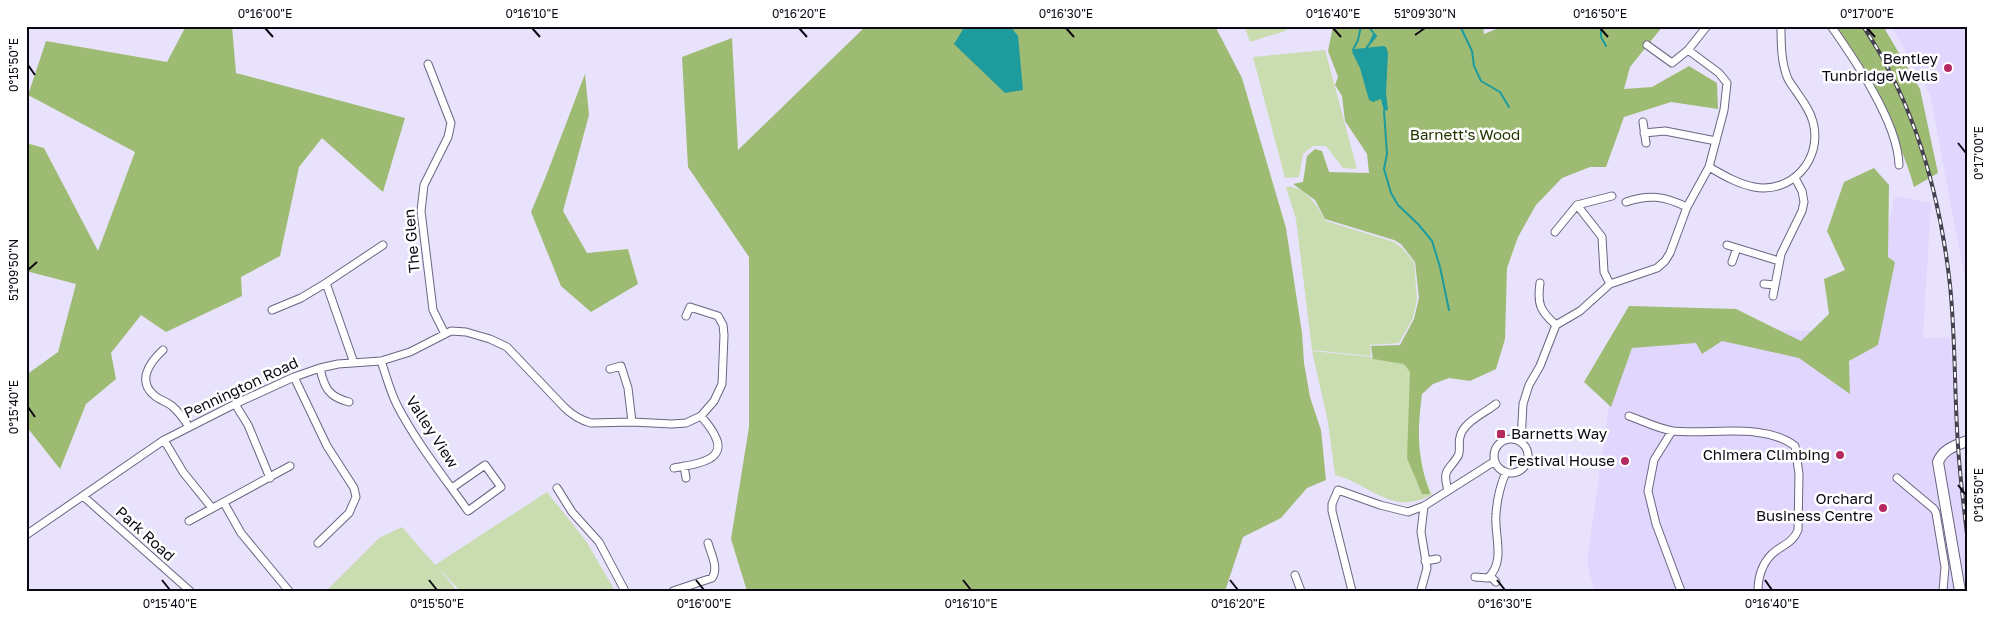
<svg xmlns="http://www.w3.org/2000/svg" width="1993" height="617" viewBox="0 0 1993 617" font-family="'Golos Text',sans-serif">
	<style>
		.built { fill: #e1d7fe }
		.green { fill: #caddb0 }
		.forest { fill: #9ebb73 }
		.water { fill: #1d9b9d }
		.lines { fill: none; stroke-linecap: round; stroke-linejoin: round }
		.stream { stroke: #1d9b9d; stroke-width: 2 }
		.street-casing { stroke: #6b6480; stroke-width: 9 }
		.secondary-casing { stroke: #6b6480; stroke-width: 12 }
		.street { stroke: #fff; stroke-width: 7 }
		.secondary { stroke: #fff; stroke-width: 10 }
		.rail-casing { stroke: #464251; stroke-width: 4 }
		.rail { stroke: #fff; stroke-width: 2; stroke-dasharray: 5.5; stroke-linecap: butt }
		.ticks { fill: none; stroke: #0d0914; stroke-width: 2 }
		.poi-dot { fill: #b52960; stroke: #fff; stroke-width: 2 }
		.labels { text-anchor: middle; stroke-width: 5; stroke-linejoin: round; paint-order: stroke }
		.poi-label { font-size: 15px; fill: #0d0914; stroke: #fff; text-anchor: end }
		.park-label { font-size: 15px; fill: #243500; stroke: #fff }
		.street-label { font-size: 15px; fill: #0d0914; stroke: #fff }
		.neatline { fill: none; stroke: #0d0914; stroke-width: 2 }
		.ticks-label { font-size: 12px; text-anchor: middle; fill: #0d0914 }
	</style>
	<rect width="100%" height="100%" fill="#e8e2fc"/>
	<path class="built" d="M1891 26H1967V290L1930 94Z
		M1895 196 1931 203 1923 338 1950 337 1967 545V591H1594L1587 561 1620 326 1864 332Z"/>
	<path class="green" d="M1244 26H1292L1285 31 1250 42Z
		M1325 50 1357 169 1343 168 1326 146H1313L1303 154 1299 177 1285 178 1253 57Z
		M1286 187C1305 185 1317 206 1326 221L1394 242 1402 248 1414 262 1417 299 1413 318 1399 343 1370 345 1371 356 1312 350 1296 219Z
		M1312 351 1420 362 1413 448 1432 495C1390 516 1373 485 1335 475L1328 422Z
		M547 492 586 541 615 591H460L437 566 457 591H326L379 538 402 527 435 565Z"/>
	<path class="forest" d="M186 26H232L236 73 405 118 383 192 322 138 299 167 280 256 241 277 242 296 166 332 141 315 111 353 116 379 86 404 60 469 26 426V375L58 352 76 284 26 271V143L44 148 98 251 135 152 28 95 46 41 167 62Z
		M866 26H1215L1242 78 1286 228 1302 333 1304 363 1310 397 1321 430 1326 480 1307 488 1281 518 1243 537 1225 591H747L731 539 749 427V257L688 167 682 57 732 38 738 150Z
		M1333 26H1483L1484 34 1504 26H1663L1630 67 1624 89 1652 87 1689 66 1717 83 1718 109 1671 102 1624 117 1606 167H1590L1562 178 1536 205 1518 237 1507 268 1505 339 1496 369 1470 381 1449 378 1433 384 1422 394C1417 434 1417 455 1430 494H1422L1407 458 1410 372 1404 364 1373 359 1371 346 1400 345 1414 319 1419 298 1415 262 1401 244 1394 240 1325 219 1315 200 1293 184 1303 182 1307 156 1315 149 1322 151 1329 172 1369 173 1367 154 1345 121 1342 96 1335 85 1338 77 1328 51Z
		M1833 26H1883L1920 89 1938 173 1914 187C1898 129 1864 78 1833 26Z
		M585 74 589 115 563 211 587 253 628 249 638 284 591 312 561 286 531 212 546 176Z
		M1874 168 1889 185 1888 257 1895 262 1878 345 1849 361 1850 394 1799 358 1722 341 1702 354 1696 343 1632 348 1611 407 1584 382 1629 306 1736 309 1801 341 1829 314 1824 279 1845 270 1827 231 1844 182Z"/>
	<path class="water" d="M965 26H1010L1018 36 1023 90 1005 93 954 44Z
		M1383 46 1386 47 1388 53 1386 93 1388 110 1384 111 1381 99 1373 102 1369 100 1360 68 1352 52 1355 49Z"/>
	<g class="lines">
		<path class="stream" d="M1460 26 1472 51 1474 66 1481 81 1500 92 1509 107
			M1601 26V37L1606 46
			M1370 43 1374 34
			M1367 47 1376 36 1368 26
			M1353 50 1358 40 1361 26
			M1384 111 1387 154 1384 169 1391 193 1398 205 1418 224 1432 241 1440 267 1449 310"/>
		<g class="street-casing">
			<path id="street" d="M1831 26C1855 60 1898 123 1899 165
				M1647 45 1672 63 1688 50
				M428 64 451 123 448 137 424 185 421 211 433 310 445 334
				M1643 122 1646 143
				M1644 133 1665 131 1716 141
				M1709 167C1723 175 1738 184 1754 187 1792 194 1823 159 1813 122 1809 106 1796 93 1788 79 1781 63 1781 43 1781 26
				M1626 202C1649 194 1664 196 1687 207
				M1577 205 1612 196
				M1555 232 1577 205 1602 237 1604 272 1610 284
				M1727 245 1779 261
				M1732 262 1737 248
				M1540 283C1537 304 1540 311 1556 325
				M1764 284 1775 285
				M1773 296 1781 254 1802 211 1804 202 1802 191 1795 178
				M272 310 301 298 326 283
				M163 350C150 362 136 381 155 396 160 400 167 402 172 406 179 412 184 419 189 427
				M381 361C386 375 390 391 397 405 416 442 444 477 468 511L501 487 485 465 452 488
				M354 363 326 283 383 245
				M320 368C324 388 329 397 349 402
				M610 369 621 366 628 388 632 422
				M294 377 327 446 354 488 356 497 349 513 318 543
				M235 404 248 425 270 478
				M1629 416C1643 421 1659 429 1673 431 1710 435 1763 422 1795 446L1799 474 1798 530C1793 543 1782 545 1772 554 1762 564 1758 577 1758 591
				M1672 431 1654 460 1648 491 1656 524 1681 591
				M1494 456a17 17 0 1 1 34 0a17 17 0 1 1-34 0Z
				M164 440 183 472 212 508
				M1521 441 1523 404 1529 385 1540 366 1556 325 1580 311 1610 284 1657 268 1665 261 1670 253 1687 207 1709 167 1724 110 1727 83 1719 73 1688 50 1707 26
				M684 466 686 478
				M674 468C690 465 729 462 715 436 712 429 706 422 701 416
				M1897 478 1934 509 1936 513 1945 567 1943 591
				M557 488 572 512 599 542 625 591
				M1448 490C1442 469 1448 472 1458 456 1461 451 1458 443 1460 437 1463 422 1485 413 1496 404
				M83 496 190 591
				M224 503 241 533 289 591
				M189 521 290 466
				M26 535 164 440 235 404 294 377 320 368 338 364 381 361 410 352 451 331 466 332 490 339 507 347 564 407C573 416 580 420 591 423L632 422 672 424 686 423 701 416 714 401 722 384 724 335 723 325 718 316 690 307 686 316
				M1425 561 1437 559
				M1295 575 1301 591
				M1490 576 1496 582
				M1475 577 1488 578C1506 561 1494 536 1496 514 1497 499 1500 486 1506 472
				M1421 590 1427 568 1421 532 1424 506
				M673 591 712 578C719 568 711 554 708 543
				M1352 591 1332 511V504L1338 490 1380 505 1408 512 1424 506 1495 461"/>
		</g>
		<g class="secondary-casing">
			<path id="secondary" d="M1960 591 1938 462C1943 449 1955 446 1967 441"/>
		</g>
		<use href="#street" class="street"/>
		<use href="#secondary" class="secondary"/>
		<g class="rail-casing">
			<path id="rail" d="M1863 26C1914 102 1940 195 1950 285 1956 343 1954 401 1959 459 1961 484 1964 509 1967 534"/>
		</g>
		<use href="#rail" class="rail"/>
	</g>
	<path class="ticks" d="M265 28 273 37M532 28 540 37M799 28 807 37M1066 28 1074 37M1333 28 1341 37M1600 28 1608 37M1867 28 1875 37M1415 35 1425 28M28 65 35 75M1958 143 1966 153M28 270 37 262M28 407 35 417M1958 485 1966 495M162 580 170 590M429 580 437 590M696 580 704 590M963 580 971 590M1230 580 1238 590M1497 580 1505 590M1765 580 1772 590"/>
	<g class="poi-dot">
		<circle cx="1948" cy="68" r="5"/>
		<rect x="1496" y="429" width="10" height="10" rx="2.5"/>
		<circle cx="1840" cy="455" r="5"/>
		<circle cx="1625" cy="461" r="5"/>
		<circle cx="1883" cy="508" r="5"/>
	</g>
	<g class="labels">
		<g class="poi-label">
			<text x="1938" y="64">Bentley<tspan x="1938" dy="17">Tunbridge Wells</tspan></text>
			<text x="1511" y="439" text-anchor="start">Barnetts Way</text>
			<text x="1830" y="460">Chimera Climbing</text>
			<text x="1615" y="466">Festival House</text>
			<text x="1873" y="504">Orchard<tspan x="1873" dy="17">Business Centre</tspan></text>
		</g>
		<g class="park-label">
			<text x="1465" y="140">Barnett's Wood</text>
		</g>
		<g class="street-label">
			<text transform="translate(412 241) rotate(-95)" y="5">The Glen</text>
			<text transform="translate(241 388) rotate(-25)" y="5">Pennington Road</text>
			<text transform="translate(432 432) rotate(57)" y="5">Valley View</text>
			<text transform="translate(145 534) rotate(42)" y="5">Park Road</text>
		</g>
	</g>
	<rect width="1993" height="617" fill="none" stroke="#ffffff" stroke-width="55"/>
	<rect x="28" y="28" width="1938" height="562" class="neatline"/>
	<g class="ticks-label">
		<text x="265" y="18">0°16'00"E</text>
		<text x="532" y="18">0°16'10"E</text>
		<text x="799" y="18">0°16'20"E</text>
		<text x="1066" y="18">0°16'30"E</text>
		<text x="1333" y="18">0°16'40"E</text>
		<text x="1425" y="18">51°09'30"N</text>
		<text x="1600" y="18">0°16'50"E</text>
		<text x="1867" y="18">0°17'00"E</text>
		<text transform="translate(14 65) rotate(-90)" y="4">0°15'50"E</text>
		<text transform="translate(1979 153) rotate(-90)" y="4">0°17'00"E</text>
		<text transform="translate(14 270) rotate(-90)" y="4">51°09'50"N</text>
		<text transform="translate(14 407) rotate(-90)" y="4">0°15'40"E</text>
		<text transform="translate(1979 495) rotate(-90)" y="4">0°16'50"E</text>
		<text x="170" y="608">0°15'40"E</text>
		<text x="437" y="608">0°15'50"E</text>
		<text x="704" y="608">0°16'00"E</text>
		<text x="971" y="608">0°16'10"E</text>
		<text x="1238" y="608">0°16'20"E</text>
		<text x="1505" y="608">0°16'30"E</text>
		<text x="1772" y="608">0°16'40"E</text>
	</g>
</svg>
